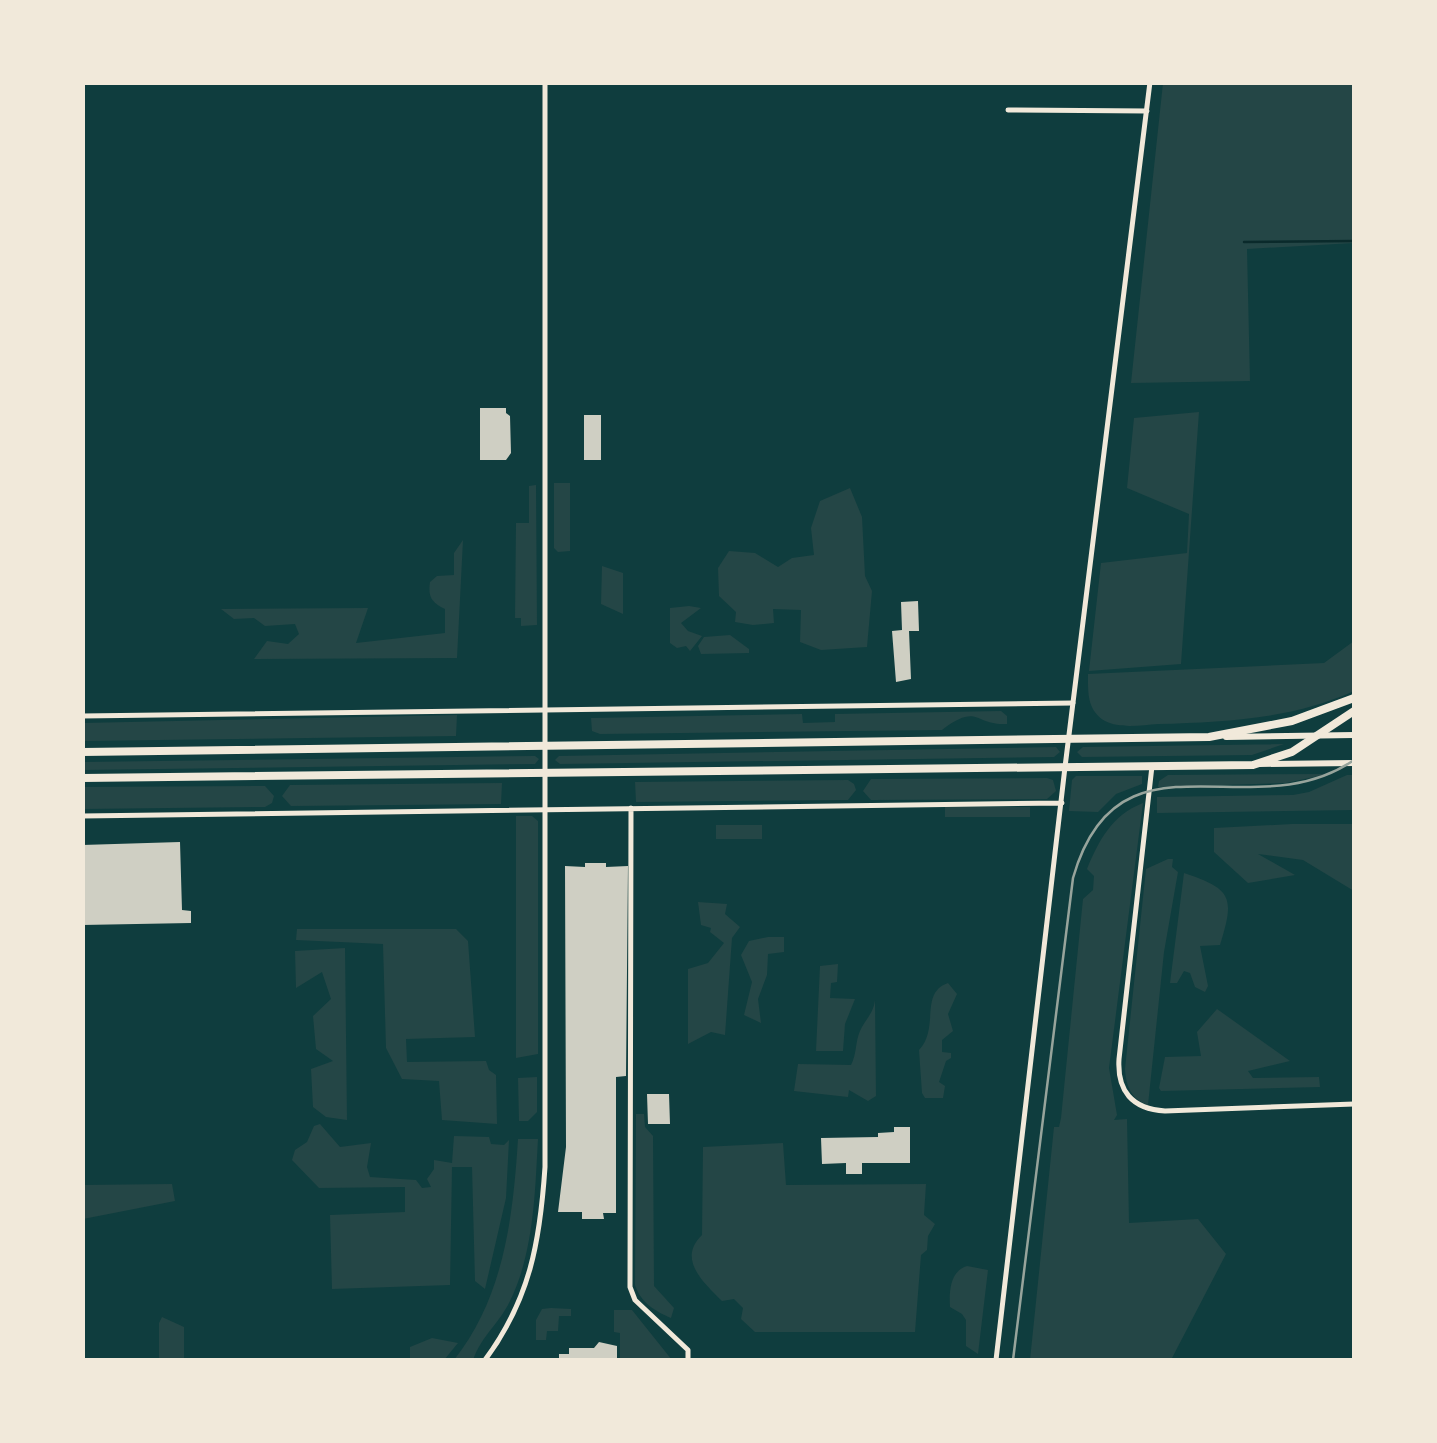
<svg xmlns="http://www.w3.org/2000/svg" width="1437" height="1443" viewBox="0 0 1437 1443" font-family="'Alegreya Sans',sans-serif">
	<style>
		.green { fill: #244646 }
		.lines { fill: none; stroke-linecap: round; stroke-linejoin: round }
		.stream { stroke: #0a2a2b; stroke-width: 2.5 }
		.building { fill: #cfcfc3 }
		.minor { stroke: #f1e9da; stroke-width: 5 }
		.tertiary { stroke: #f1e9da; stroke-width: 5 }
		.secondary { stroke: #f1e9da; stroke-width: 6 }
		.primary { stroke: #f1e9da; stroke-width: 8 }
		.tram { stroke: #97a49c; stroke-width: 2.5 }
	</style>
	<rect width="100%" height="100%" fill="#0f3d3e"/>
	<path class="green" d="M1163 83H1354V243L1247 249 1250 381 1131 383Z
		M1199 412 1181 664 1089 671 1101 563 1187 553 1189 514 1127 488 1134 418Z
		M554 483H570V551L558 552 554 548Z
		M536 485 537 625 521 626V618H515L516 523H529V486Z
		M850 488 862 517 865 576 872 591 867 647 821 650 800 642 801 610 773 609 774 623 753 625 735 622 736 612 719 596 718 568 729 551 755 553 778 567 792 558 814 555 811 528 820 501Z
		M463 540 457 658 254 659 267 641 288 644 299 634 295 624 265 626 254 618 234 619 221 609 368 608 356 643 445 633V609C431 602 428 597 430 582L437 576 454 575V553Z
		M602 566 623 573V614L601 604Z
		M689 606 701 608 681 623 688 631 702 636 690 651 686 646 677 648 670 643V608Z
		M730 635 749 649V653L701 654 698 646 704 637Z
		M1354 641V691C1292 719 1226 722 1158 724 1142 725 1120 729 1105 721 1087 710 1088 693 1088 674L1324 663Z
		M1001 711 1007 716V724C974 726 979 702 942 730L600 734 592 731 591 718 802 714 803 723 835 722V714Z
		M457 715 456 736 83 741V723Z
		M1284 744 1252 755 1082 757 1077 752 1083 747Z
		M1056 747 1060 752 1054 757 560 764 555 760 559 756Z
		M535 756 539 759 535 764 82 770 83 762Z
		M1328 774 1286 783 1158 787 1159 781 1168 775Z
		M1347 775H1354V810L1157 813V797L1293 795 1309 792Z
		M1076 776H1142V784L1116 794 1098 812 1069 811 1072 780Z
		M1047 778 1053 780 1056 791 1047 799 871 800 863 791 871 779Z
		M848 780 854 784 856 790 848 800 636 802 635 782Z
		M502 783 501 804 291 806 282 796 290 785Z
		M265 786 274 796 272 803 265 807 83 809V787Z
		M1143 803 1109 1068 1117 1115 1114 1120 1127 1119 1129 1223 1198 1219 1226 1254 1171 1360H1030L1054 1127H1059L1061 1118 1083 899 1093 890 1094 876 1087 869C1099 840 1112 815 1143 803Z
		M945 807H1030V817H945Z
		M516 816H532L538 821V1054L516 1058Z
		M1292 824H1354V891L1303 860 1258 854 1295 875 1248 883 1214 852V828Z
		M716 825H762V839H716Z
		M1168 859H1173L1172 867 1178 872 1164 952 1148 1105C1131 1099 1126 1086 1125 1069L1146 869Z
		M1184 873C1232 889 1235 897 1220 945L1200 946 1208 986 1205 992 1195 987 1190 973 1184 971 1177 983H1170Z
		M698 902 727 904 725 914 740 927 732 938 725 1035 711 1032 688 1044V969L708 963 724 943 710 932 711 928 701 925Z
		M297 929H456L468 941 475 1037 406 1039 407 1062 486 1061 489 1070 496 1075 497 1124 442 1120 439 1081 402 1079 386 1048 383 944 296 940Z
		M768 937H784V952L768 954 767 975 758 999 761 1023 744 1015 752 982 741 955 749 941Z
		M345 948 347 1120 326 1117 313 1107 311 1069 333 1061 316 1049 313 1016 331 999 322 972 296 988 295 951Z
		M838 964 837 982 831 983 830 998 855 999 845 1024 843 1051H816L820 966Z
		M948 983 957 994 948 1014 953 1031 942 1040V1052L951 1053V1058L946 1061 939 1082 945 1086 943 1098H925L922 1093 919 1050C940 1028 919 993 948 983Z
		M875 1000 876 1096 868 1101 849 1090 848 1097 794 1091 798 1064 851 1065C857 1054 855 1042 860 1031 865 1019 873 1015 875 1000Z
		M1217 1009 1290 1061 1248 1071 1253 1078 1319 1077 1320 1087 1161 1091 1159 1088 1165 1057 1201 1056 1197 1032Z
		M537 1077V1112L528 1121H519L518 1078Z
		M636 1114H644L645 1127 653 1136 654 1286 674 1308 671 1318C655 1311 641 1303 635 1285Z
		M320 1124 340 1147 371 1143 367 1167 370 1177 416 1180 422 1188 431 1187 427 1179 434 1169V1160L452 1163 454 1136 489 1137 491 1144 504 1145 509 1140 506 1198 485 1289 475 1281 472 1167H452L450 1285 332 1289 330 1215 405 1212V1187L319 1188 292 1160 295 1150 307 1142 314 1126Z
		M518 1139H538C535 1192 534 1252 510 1301 499 1324 482 1335 473 1360H454C504 1297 513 1217 518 1139Z
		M783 1143 786 1185 926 1184 924 1215 935 1224 928 1236 927 1250 921 1255 915 1332H755L741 1319 743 1308 734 1299 722 1301C703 1282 677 1259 702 1235L703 1147Z
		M172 1184 175 1201 83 1219V1185Z
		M967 1266 988 1270 978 1354 966 1346V1320L962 1314 950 1307C949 1292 950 1271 967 1266Z
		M551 1308 571 1309V1316H559L558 1331H547L546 1340H536V1320L542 1309Z
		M614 1310H632L672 1360H620V1333L614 1332Z
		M162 1317 184 1327V1360H159V1323Z
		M432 1338 458 1343 444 1360H410V1347Z"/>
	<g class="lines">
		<path class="stream" d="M1244 242 1354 241"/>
	</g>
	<path class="building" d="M480 408H506V413L510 416 511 453 506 460H480Z
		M584 415H601V460H584Z
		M918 601 919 631H909L911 679 896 682 892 631 902 630 901 602Z
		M180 842 182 910 191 911V923L82 925V845Z
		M585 863H606V867L628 866 626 1076 616 1077V1213H603L604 1219H582V1212H558L566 1147 565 866 585 867Z
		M647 1094H669L670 1124H648Z
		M894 1127H910V1163H862V1174H846V1163L822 1164 821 1138 878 1137V1133L894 1132Z
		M599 1342 617 1346V1360H559V1354H569V1348H594Z"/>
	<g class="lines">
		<path class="minor" d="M1008 110 1147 111
			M82 716 1073 703
			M1152 766 1119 1059C1117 1091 1132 1109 1165 1111L1354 1104
			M631 808 630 1287 635 1300 688 1350V1360
			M82 816 1062 803
			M996 1360 1065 767"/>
		<path class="tertiary" d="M1065 767 1150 82
			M485 1360C530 1299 540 1242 545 1167V82"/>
		<path class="secondary" d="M1226 737 1354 735
			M1259 764 1354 763"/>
		<path class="primary" d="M82 752 1209 737 1292 721 1354 698
			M82 778 1253 765 1292 752 1354 711"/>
		<path class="tram" d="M1013 1360 1073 878C1118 720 1252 831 1354 760"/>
	</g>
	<rect width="1437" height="1443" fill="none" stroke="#f1e9da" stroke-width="170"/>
</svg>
